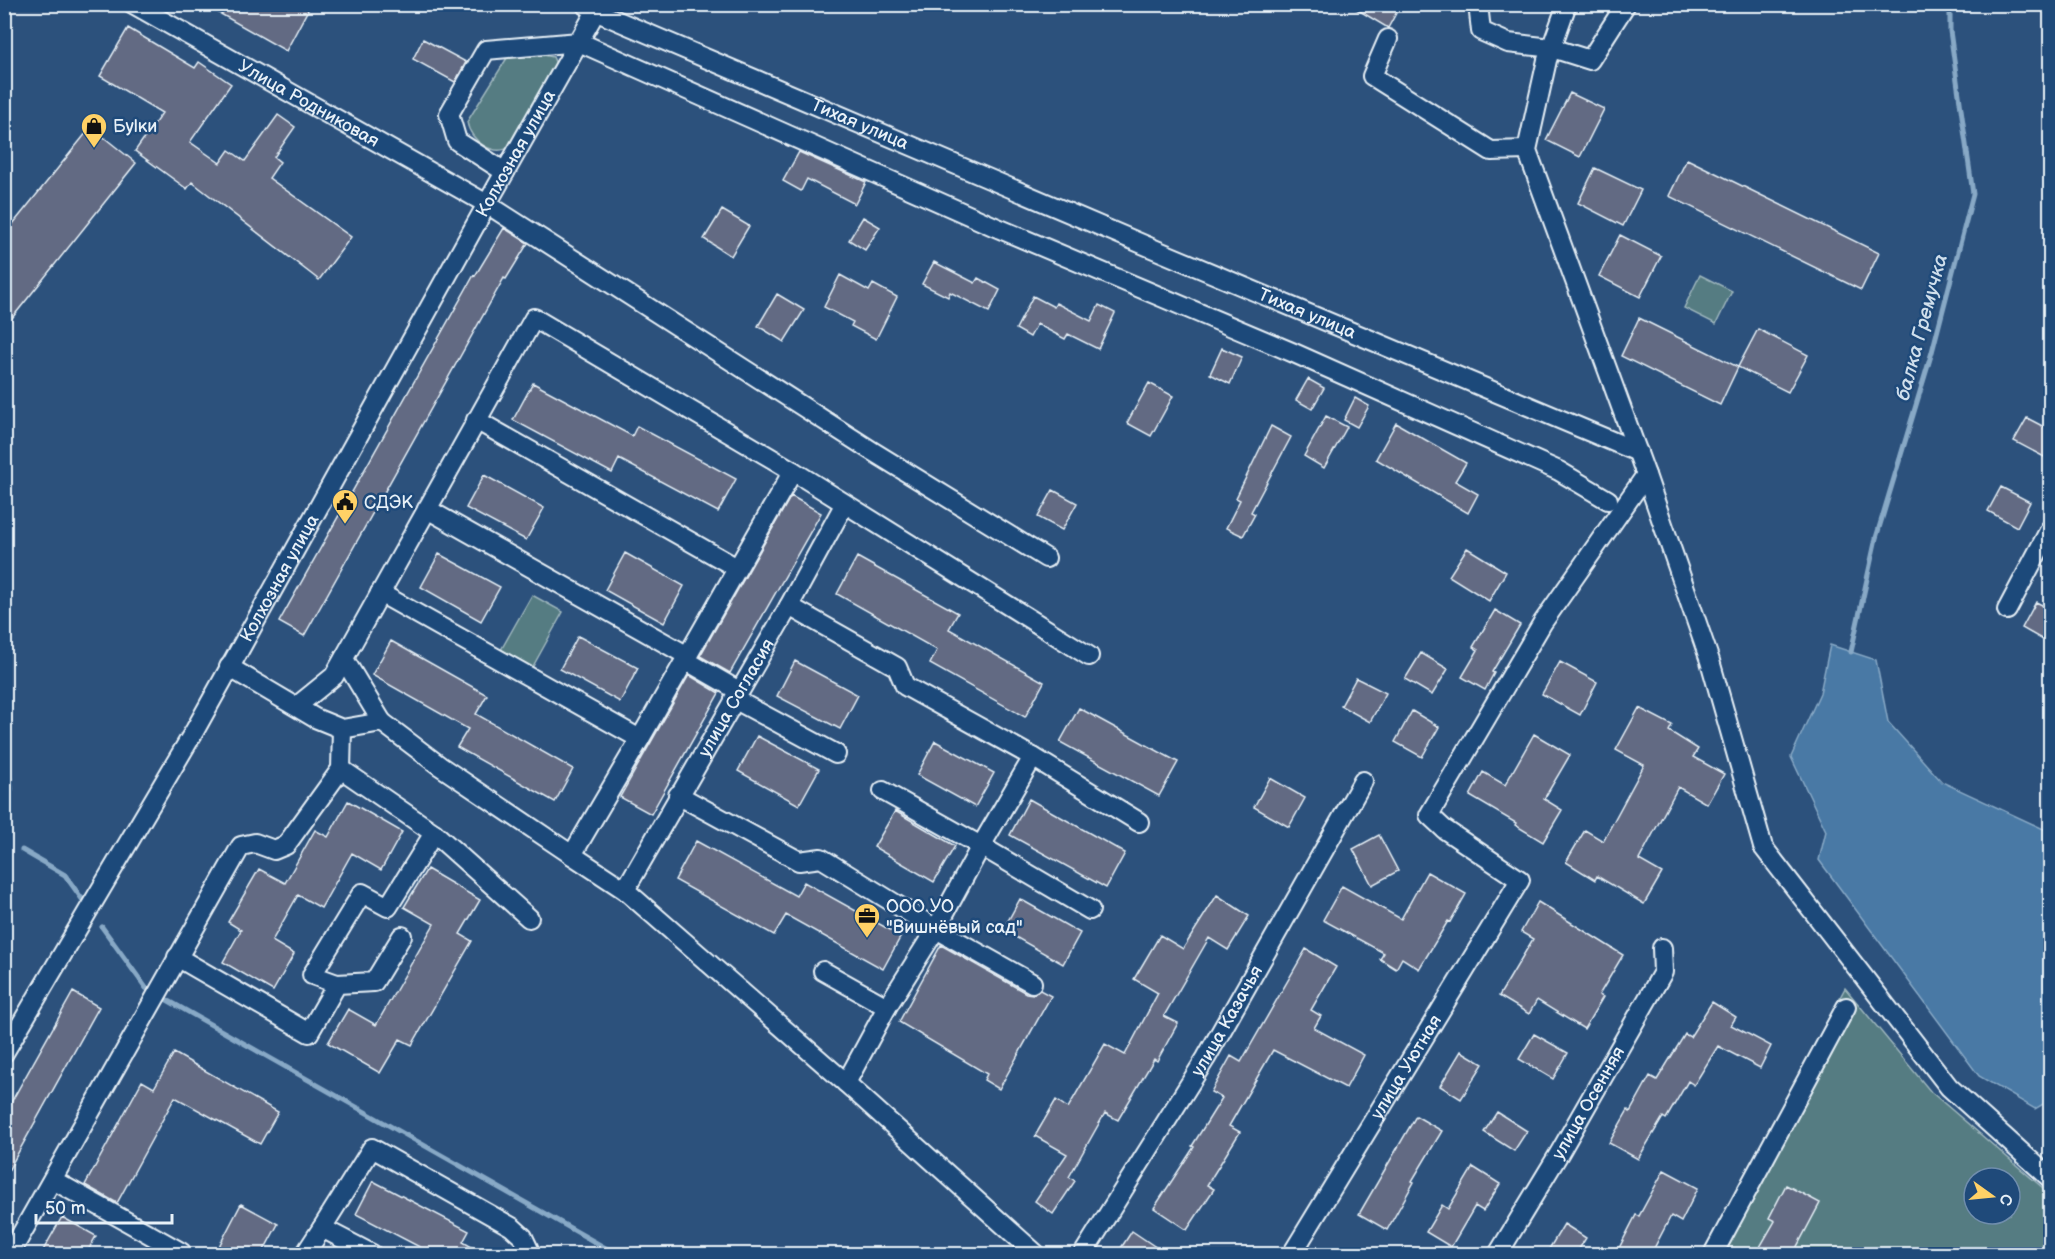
<svg xmlns="http://www.w3.org/2000/svg" width="2055" height="1259" viewBox="0 0 2055 1259" font-family="'Balsamiq Sans',sans-serif">
	<style>
		.green { fill: #547c82; stroke: #9eb6bd; stroke-width: 1.5; fill-rule: evenodd }
		.water { fill: #4879a5; stroke: #88a9c6; stroke-width: 1.5 }
		.lines { fill: none; stroke-linecap: round; stroke-linejoin: round }
		.stream { stroke: #88a9c6; stroke-width: 5 }
		.building { fill: #626b83; stroke: #e8f1f8; stroke-width: 1.5 }
		.minor-casing { stroke: #e8f1f8; stroke-width: 22 }
		.minor { stroke: #1f4a7a; stroke-width: 18 }
		.labels { text-anchor: middle; stroke-width: 5; stroke-linejoin: round; paint-order: stroke }
		.street-label { font-size: 18px; fill: #e8f1f8; stroke: #1f4a7a }
		.poi-label { font-size: 18px; fill: #e8f1f8; stroke: #1f4a7a; text-anchor: start }
		.water-label { font-size: 20px; font-style: italic; fill: #d0dfec; stroke: #1f4a7a }
	</style>
	<rect width="100%" height="100%" fill="#2c517c"/>
	<filter id="ink" filterUnits="userSpaceOnUse"><feTurbulence type="fractalNoise" baseFrequency=".0167" numOctaves="2"/><feDisplacementMap in="SourceGraphic" scale="12" xChannelSelector="R" yChannelSelector="G"/><feConvolveMatrix kernelMatrix="1 2 1 2 8 2 1 2 1" color-interpolation-filters="sRGB"/></filter>
	<g filter="url(#ink)">
		<path class="green" d="M520 55H544L553 57 556 64 512 146C494 158 470 141 467 122L507 58Z
			M1700 275 1732 291 1716 324 1684 308Z
			M532 595 563 612 532 668 501 650Z
			M1845 988 1931 1092 2050 1194V1254H1702ZM1974 1178H2010V1214H1974Z"/>
		<path class="water" d="M1830 645 1876 660 1888 722 1942 782 2050 832V1100L2035 1109 1979 1076 1819 860 1826 831 1791 757 1820 693Z
			M4 719 13 789 5 823H4Z"/>
		<g class="lines">
			<path class="stream" d="M1851 652 1876 538 1932 352 1973 194 1950 31V4
				M22 850 65 875 82 899
				M102 927 146 988 616 1254"/>
		</g>
		<path class="building" d="M203 4H311L286 51Z
			M1348 4H1401L1388 28Z
			M128 28 195 68 199 62 231 84 190 142 220 163 229 150 245 161 278 115 295 127 274 157 280 162 269 178 351 237 319 280 192 182 187 189 135 151 162 113 100 76Z
			M423 39 466 62 455 82 413 59Z
			M1570 93 1604 109 1580 157 1546 140Z
			M91 127 136 163 4 328V235Z
			M799 152 866 182 855 204 807 179 801 191 783 181Z
			M1687 159 1879 253 1861 290 1669 196Z
			M1595 168 1641 190 1623 226 1578 203Z
			M722 210 749 226 731 256 704 239Z
			M863 217 880 227 865 250 849 240Z
			M504 228 528 243 506 279 504 278 304 636 279 622 474 275 475 276Z
			M1620 235 1661 256 1640 297 1599 276Z
			M934 262 975 283 978 278 1000 290 989 312 950 292 948 297 922 284Z
			M840 275 869 291 873 284 897 297 876 339 851 326 853 322 824 307Z
			M777 294 804 310 784 342 758 326Z
			M1033 296 1054 307 1056 303 1091 321 1099 305 1115 313 1098 349 1068 334 1065 339 1037 324 1030 337 1016 329Z
			M1639 318 1738 367 1720 405 1621 356Z
			M1758 329 1808 355 1788 392 1738 367Z
			M1222 348 1242 357 1230 384 1210 374Z
			M1308 379 1324 388 1312 409 1296 400Z
			M533 383 632 436 637 426 736 479 718 512 619 459 612 473 513 420Z
			M1149 383 1173 396 1151 436 1127 423Z
			M1355 398 1369 406 1357 427 1344 420Z
			M1326 416 1347 427 1324 468 1304 456Z
			M2027 418 2050 430V460L2014 441Z
			M1396 423 1466 463 1455 481 1478 494 1468 513 1376 459Z
			M1271 426 1291 437 1251 512 1255 514 1243 536 1226 528 1240 500 1236 498Z
			M484 475 544 508 526 540 466 508Z
			M2001 487 2030 502 2017 527 1988 511Z
			M1053 490 1077 503 1062 530 1038 517Z
			M791 496 821 513 730 673 700 656Z
			M1467 548 1506 572 1489 601 1449 576Z
			M625 553 684 586 664 623 605 590Z
			M439 554 500 587 481 621 421 587Z
			M857 557 958 613 949 629 1044 682 1025 717 930 664 937 650 837 594Z
			M2036 602 2050 609V644L2022 628Z
			M1495 610 1520 625 1492 672 1494 673 1485 690 1462 677 1478 650 1473 647Z
			M578 636 638 668 620 702 560 669Z
			M391 641 487 695 476 714 573 769 555 802 457 747 468 729 372 675Z
			M1421 653 1448 669 1432 695 1405 679Z
			M795 661 858 695 840 729 777 696Z
			M1560 662 1597 682 1580 715 1542 694Z
			M689 675 719 693 651 814 620 797Z
			M1356 678 1386 693 1370 722 1341 706Z
			M1079 708 1178 762 1159 796 1060 742Z
			M1639 708 1672 725 1669 731 1698 749 1693 757 1724 774 1707 804 1678 787 1639 860 1662 873 1644 904 1597 876 1595 880 1566 862 1585 830 1603 841 1644 765 1616 750Z
			M1412 711 1439 727 1422 757 1395 742Z
			M1534 734 1570 755 1544 799 1562 810 1543 842 1515 825 1516 823 1470 796 1483 772 1505 785Z
			M757 736 819 769 799 805 738 771Z
			M935 741 994 773 975 807 917 775Z
			M1270 778 1305 798 1289 827 1254 807Z
			M1029 799 1125 853 1106 888 1010 835Z
			M348 801 402 832 381 870 352 853 321 908 298 895 272 941 294 954 273 991 223 962 241 930 228 922 259 869 285 883 315 830 328 837Z
			M895 811 955 846 934 882 874 847Z
			M1379 835 1398 871 1372 885 1353 849Z
			M696 841 796 896 804 882 901 936 883 969 786 915 774 935 675 880Z
			M427 869 480 900 460 934 472 941 412 1045 400 1039 380 1073 328 1043 348 1009 376 1025 434 924 404 907Z
			M1427 872 1466 894 1450 922 1448 921 1419 969 1402 958 1396 969 1380 959 1384 953 1323 920 1342 886 1401 919Z
			M1217 895 1249 916 1228 950 1209 938 1164 1016 1178 1023 1157 1061 1154 1059 1118 1120 1105 1113 1069 1177 1075 1181 1053 1214 1035 1201 1067 1154 1035 1136 1056 1100 1068 1108 1105 1044 1125 1055 1158 993 1134 979 1160 935 1183 949Z
			M1020 899 1080 933 1063 964 1003 930Z
			M1538 902 1623 955 1599 995 1603 997 1584 1029 1537 1000 1529 1014 1499 996 1533 939 1521 932Z
			M941 945 1026 993 1033 994 1040 990 1051 996 999 1089 984 1080 987 1074 899 1022Z
			M1306 949 1336 967 1311 1010 1321 1016 1314 1028 1364 1055 1346 1088 1273 1050 1229 1126 1240 1132 1207 1185 1214 1189 1187 1230 1154 1208 1194 1147 1192 1146 1222 1098 1211 1092 1231 1056 1241 1062Z
			M73 992 99 1007 4 1178V1115Z
			M1712 1002 1736 1017 1731 1025 1771 1046 1760 1068 1718 1046 1694 1085 1688 1081 1666 1119 1663 1117 1638 1159 1609 1143 1628 1110 1630 1112 1650 1076 1657 1080 1685 1034 1690 1037Z
			M1534 1034 1568 1053 1553 1079 1519 1059Z
			M1461 1051 1483 1064 1461 1099 1440 1086Z
			M174 1053 278 1112 260 1144 175 1097 117 1203 85 1185 142 1081 154 1088Z
			M1497 1112 1527 1131 1514 1151 1484 1132Z
			M1416 1116 1442 1131 1412 1181 1414 1182 1387 1230 1359 1214Z
			M1473 1167 1500 1184 1483 1211 1475 1206 1451 1247 1426 1232 1442 1205 1448 1209Z
			M1664 1170 1698 1188 1681 1222 1671 1216 1651 1254H1616L1636 1215 1639 1216Z
			M373 1181 469 1231 463 1242 484 1254H433L356 1214Z
			M1786 1185 1820 1203 1793 1254H1756L1775 1221 1769 1218Z
			M241 1204 278 1224 262 1254H215Z
			M62 1217 96 1236 86 1254H41Z
			M1564 1224 1586 1238 1576 1254H1546Z
			M1132 1231 1166 1254H1117Z"/>
		<g class="lines">
			<g class="minor-casing">
				<g id="minor">
					<path id="s1" d="M133 4 487 204 872 451 1046 558"/>
					<path id="s2" d="M585 4 597 12 1154 249 1638 452"/>
					<path d="M1478 4 1481 31 1508 43 1552 48 1590 60 1626 4"/>
					<path d="M1567 4 1547 60 1527 150 1646 475 1710 661 1763 847 1949 1087 2050 1178"/>
					<path d="M1388 39 1372 76 1491 151 1527 150"/>
					<path d="M505 172 457 141 449 114 486 50 579 42 993 226 1294 353 1559 471 1608 500"/>
					<path d="M476 420 737 568"/>
					<path d="M793 471 1089 656"/>
					<path d="M427 509 688 656"/>
					<path d="M380 593 640 739"/>
					<path d="M789 606 897 667 905 686 1033 757 1139 822"/>
					<path d="M2007 610 2050 529"/>
					<path d="M344 659 382 722"/>
					<path d="M685 660 739 691"/>
					<path d="M229 667 315 718 342 729 382 722 440 766 572 855 640 739 793 471 534 318 334 676 297 706"/>
					<path d="M734 699 836 754"/>
					<path d="M341 769 434 833 529 918"/>
					<path d="M883 791 981 846 1090 910"/>
					<path d="M678 795 799 861 821 858 936 929 1032 983"/>
					<path d="M572 855 625 890 846 1083 1036 1254"/>
					<path id="s3" d="M625 890 789 606 844 505"/>
					<path d="M177 957 309 1033 337 984 374 982 402 936"/>
					<path d="M823 971 887 1007"/>
					<path d="M337 984 312 975 362 893 388 907 434 833"/>
					<path id="s4" d="M4 1053 195 730 487 204 600 4"/>
					<path d="M846 1083 887 1007 936 929 981 846 1033 757"/>
					<path d="M53 1180 181 1252V1254"/>
					<path d="M322 1228 372 1148 512 1227 523 1237 531 1254"/>
					<path d="M10 1254 241 846 255 843 274 850 286 845 341 769 342 729"/>
					<path d="M305 1254 322 1228 372 1254"/>
					<path id="s5" d="M1083 1254 1206 1058 1363 781"/>
					<path id="s6" d="M1292 1254 1520 880 1444 829 1429 815 1543 622 1646 475"/>
					<path id="s7" d="M1498 1254 1560 1152 1663 972 1662 948"/>
					<path d="M1713 1254 1846 1007"/>
				</g>
			</g>
			<use href="#minor" class="minor"/>
		</g>
	</g>
	<defs>
		<g id="shop-pin" transform="scale(1.35)"><path d="M0 17L-7.5 6A9.5 9.5 0 1 1 7.5 6Z" fill="#ffd166" stroke="#1f4a7a"/><path d="M-5-2.5h2.3a2.7 3.5 0 0 1 5.4 0H5L5.5 6h-11ZM-1.5-2.5h3a1.5 2.3 0 0 0-3 0Z" fill="#111"/></g>
		<g id="civic-pin" transform="scale(1.35)"><path d="M0 17L-7.5 6A9.5 9.5 0 1 1 7.5 6Z" fill="#ffd166" stroke="#1f4a7a"/><path d="M-.6-6.5H3V-4.5H.6V-3L4-1V1h2V6H-6V1h2V-1L-.6-3ZM-1.2 2.5V6h2.4V2.5Z" fill="#111"/></g>
		<g id="office-pin" transform="scale(1.35)"><path d="M0 17L-7.5 6A9.5 9.5 0 1 1 7.5 6Z" fill="#ffd166" stroke="#1f4a7a"/><path d="M-6-3h4V-5.5h4V-3h4V5H-6ZM-1-4.5V-3h2v-1.5ZM-6 0V1H6V0Z" fill="#111"/></g>
	</defs>
	<g fill-rule="evenodd">
		<use href="#shop-pin" x="94" y="126"/>
		<use href="#civic-pin" x="345" y="502"/>
		<use href="#office-pin" x="867" y="916"/>
	</g>
	<g class="labels">
		<g class="street-label">
			<text dy="6" stroke="none"><textPath href="#s1" startOffset="202">Улица Родниковая</textPath></text>
			<text dy="6" stroke="none"><textPath href="#s2" startOffset="300">Тихая улица</textPath></text>
			<text dy="6" stroke="none"><textPath href="#s4" startOffset="1035">Колхозная улица</textPath></text>
			<text dy="6" stroke="none"><textPath href="#s2" startOffset="786">Тихая улица</textPath></text>
			<text dy="6" stroke="none"><textPath href="#s4" startOffset="549">Колхозная улица</textPath></text>
			<text dy="6" stroke="none"><textPath href="#s3" startOffset="222">улица Согласия</textPath></text>
			<text dy="6" stroke="none"><textPath href="#s5" startOffset="274">улица Казачья</textPath></text>
			<text dy="6" stroke="none"><textPath href="#s6" startOffset="219">улица Уютная</textPath></text>
			<text dy="6" stroke="none"><textPath href="#s7" startOffset="176">улица Осенняя</textPath></text>
		</g>
		<g class="poi-label">
			<text x="113" y="132">Буlки</text>
			<text x="364" y="508">СДЭК</text>
			<text x="886" y="912">ООО УО<tspan x="886" dy="21">"Вишнёвый сад"</tspan></text>
		</g>
		<g class="water-label">
			<text transform="translate(1921 327) rotate(-75)" y="7">балка Гремучка</text>
		</g>
	</g>
	<rect width="2055" height="1259" fill="none" stroke="#1f4a7a" stroke-width="24"/>
	<rect x="12" y="12" width="2031" height="1235" fill="none" stroke="#e8f1f8" stroke-width="2" filter="url(#ink)"/>
	<g transform="translate(1992 1196) rotate(105)"><circle r="28" fill="#1f4a7a" stroke="#6f8dac" stroke-width="1.5"/>
	<path d="M0-4.5L10 22L0 15L-10 22Z" fill="#ffd166"/>
	<text y="-9" font-size="16" font-weight="bold" text-anchor="middle" fill="#e8f1f8">С</text>
	</g>
	<path d="M36 1214v9h136v-9" fill="none" stroke="#e8f1f8" stroke-width="3"/>
	<text x="45" y="1214" font-size="18" fill="#e8f1f8" stroke="#1f4a7a" stroke-width="4.5" paint-order="stroke">50 m</text>
</svg>
